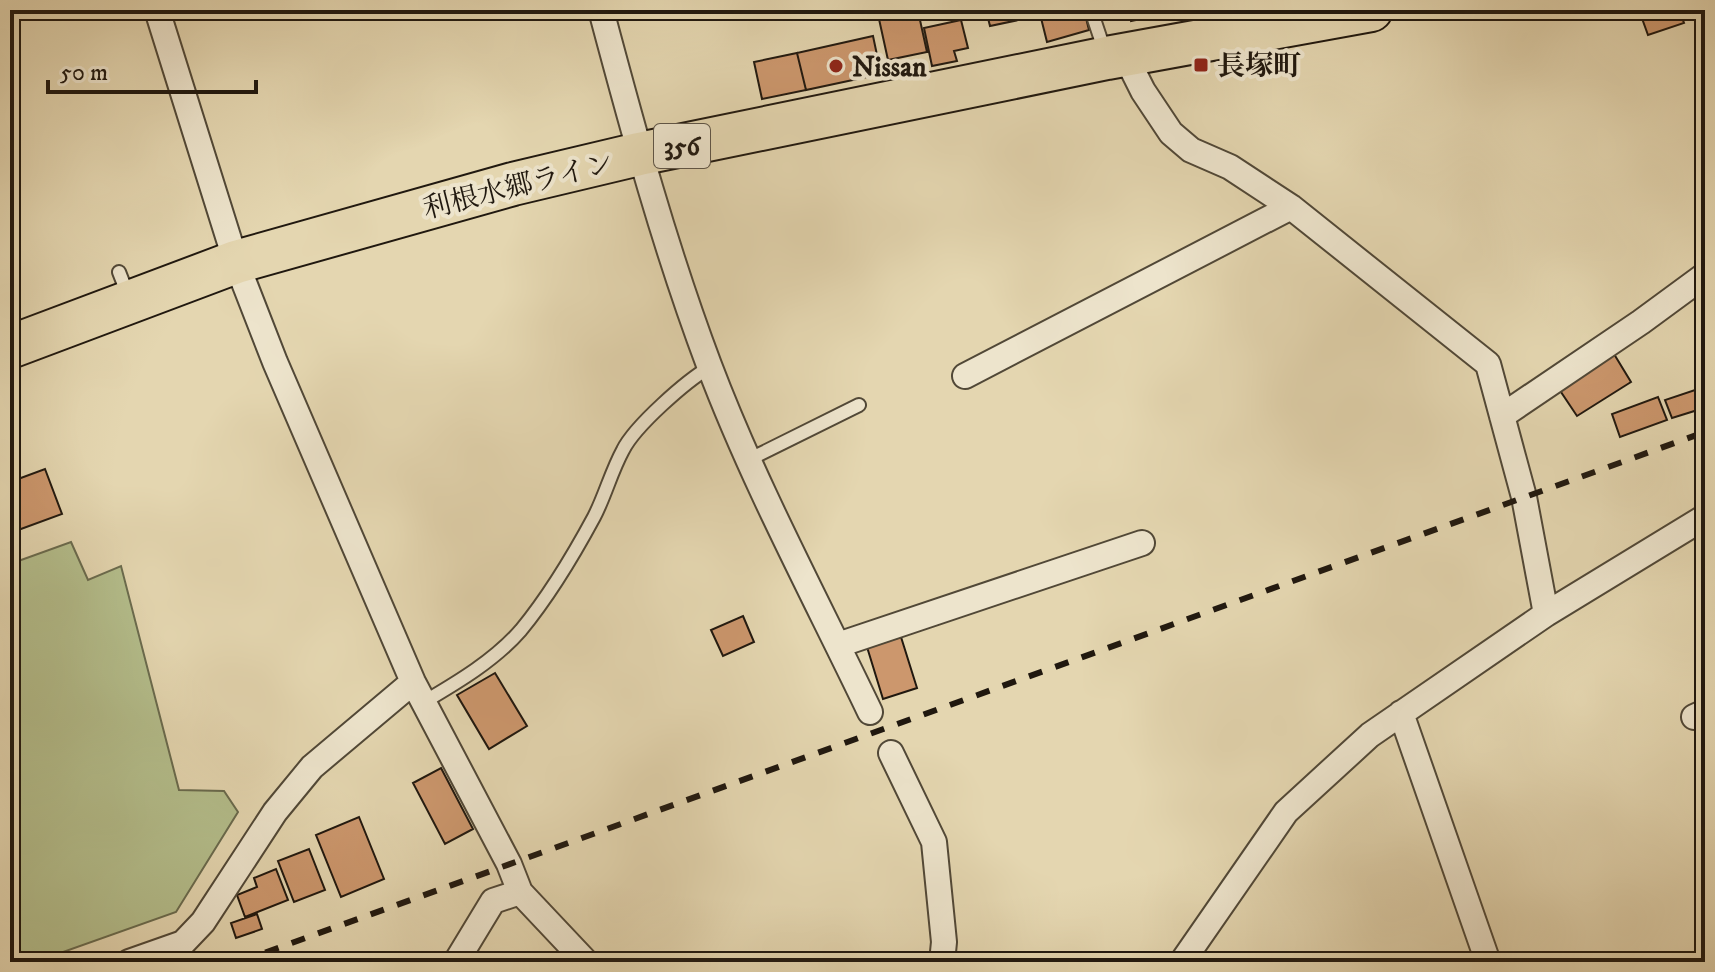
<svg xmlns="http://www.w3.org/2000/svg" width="1715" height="972" viewBox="0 0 1715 972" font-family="'IM FELL DW Pica','Noto Serif JP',serif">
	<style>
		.green { fill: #b4be8c; stroke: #6a6b4e; stroke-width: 2 }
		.building { fill: #cc976d; stroke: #20180f; stroke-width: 2 }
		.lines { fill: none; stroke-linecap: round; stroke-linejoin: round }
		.service-casing { stroke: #514837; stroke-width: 16 }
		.minor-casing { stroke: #514837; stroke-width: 28 }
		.trunk-casing { stroke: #20180f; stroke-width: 46 }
		.service { stroke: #ede4cc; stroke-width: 12 }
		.minor { stroke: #ede4cc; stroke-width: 24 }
		.trunk { stroke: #e4d6b0; stroke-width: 42 }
		.rail { stroke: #20180f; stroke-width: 6; stroke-dasharray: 14 14; stroke-linecap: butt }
		.poi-dot { fill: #8f2418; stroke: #ede4cc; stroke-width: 3 }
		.labels { text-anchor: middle; stroke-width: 8; stroke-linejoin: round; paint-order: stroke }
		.shield { fill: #ede4cc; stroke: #5e5548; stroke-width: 2 }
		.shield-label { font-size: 26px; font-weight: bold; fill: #20180f }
		.poi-label { font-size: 28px; font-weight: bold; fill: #20180f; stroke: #ede4cc; text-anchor: start }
		.street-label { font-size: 28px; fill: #20180f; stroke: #ede4cc }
	</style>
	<rect width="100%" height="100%" fill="#e4d6b0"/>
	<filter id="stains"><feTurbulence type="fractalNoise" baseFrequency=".0025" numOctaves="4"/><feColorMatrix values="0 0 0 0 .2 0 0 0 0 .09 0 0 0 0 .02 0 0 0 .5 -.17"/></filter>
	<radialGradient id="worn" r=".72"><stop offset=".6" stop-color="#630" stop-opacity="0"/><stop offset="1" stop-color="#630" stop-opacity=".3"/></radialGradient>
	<path class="green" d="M71 542 88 580 121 566 179 790 224 791 238 812 176 912 35 962H10V564Z"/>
	<path class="building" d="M986 10H1026L1028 18 990 26Z
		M1039 10H1084L1089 30 1047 42Z
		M1128 10H1183L1131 21Z
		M1639 10H1679L1684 23 1648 35Z
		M918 11 927 52 888 60 879 19Z
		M961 20 968 48 954 51 957 61 932 66 924 28Z
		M873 36 881 74 806 90 797 53Z
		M797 53 806 90 762 99 754 62Z
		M1614 354 1631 382 1577 416 1559 389Z
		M1698 389 1704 408 1672 418 1665 400Z
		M1658 397 1667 420 1620 437 1612 414Z
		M45 469 62 514 10 533V482Z
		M743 616 754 642 723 656 711 630Z
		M901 637 917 688 883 699 867 647Z
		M495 673 527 726 489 749 457 695Z
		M441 768 473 829 445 844 413 783Z
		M359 817 384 879 341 897 316 835Z
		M309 849 325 890 294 902 278 861Z
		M276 869 288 900 245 917 237 895 257 887 254 878Z
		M257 914 262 929 236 938 231 923Z"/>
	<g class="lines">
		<g class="service-casing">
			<path id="service" d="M1091 10 1105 52
				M119 272 128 295
				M748 460 859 405
				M424 702C458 682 495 660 521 630 549 596 573 556 594 517 605 496 611 472 623 450 635 426 686 381 710 367"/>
		</g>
		<g class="minor-casing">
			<path id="minor" d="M157 10 236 262 275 362 413 682 509 864 520 892 586 962
				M601 10C633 130 665 248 709 365 754 484 815 597 870 712
				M1125 55 1143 91 1171 133 1191 150 1230 167 1291 207 1488 364 1524 497 1546 614
				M965 376 1291 207
				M1502 416 1641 322 1705 275
				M838 645 1142 543
				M1401 713 1488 962
				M1694 717 1705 712
				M891 753 934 842 944 942 942 962
				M129 962 183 943 203 922 275 812 312 767 413 682
				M456 962 493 901 520 892
				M1182 962 1286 812 1370 735 1546 614 1705 517"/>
		</g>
		<g class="trunk-casing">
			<path id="trunk" d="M10 347 236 262 513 184 639 154 1107 58 1371 10"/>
		</g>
		<use href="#service" class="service"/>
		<use href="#minor" class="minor"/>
		<use href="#trunk" class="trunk"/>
		<path class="rail" d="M239 962 1705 432"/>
	</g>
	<g class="poi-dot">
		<rect x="1193" y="57" width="16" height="16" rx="4"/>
		<circle cx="836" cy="66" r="8"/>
	</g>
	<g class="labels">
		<rect class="shield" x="654" y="124" width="56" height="44" rx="6"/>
		<g class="shield-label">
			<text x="682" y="155">356</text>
		</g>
		<g class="poi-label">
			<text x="1217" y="75">長塚町</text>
			<text x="852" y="76">Nissan</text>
		</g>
		<g class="street-label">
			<text transform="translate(518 185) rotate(-14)" y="10">利根水郷ライン</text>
		</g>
	</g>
	<rect width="1715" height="972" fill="none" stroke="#e4d6b0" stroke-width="40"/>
	<rect x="12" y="12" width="1691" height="948" fill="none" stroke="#20180f" stroke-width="4"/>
	<rect x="20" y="20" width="1675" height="932" fill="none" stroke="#20180f" stroke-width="2"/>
	<path d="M48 80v12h208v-12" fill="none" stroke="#20180f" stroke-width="4"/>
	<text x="60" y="80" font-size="24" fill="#20180f" stroke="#ede4cc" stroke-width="6" paint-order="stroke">50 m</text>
	<rect width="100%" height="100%" filter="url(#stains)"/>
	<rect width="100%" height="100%" fill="url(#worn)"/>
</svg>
